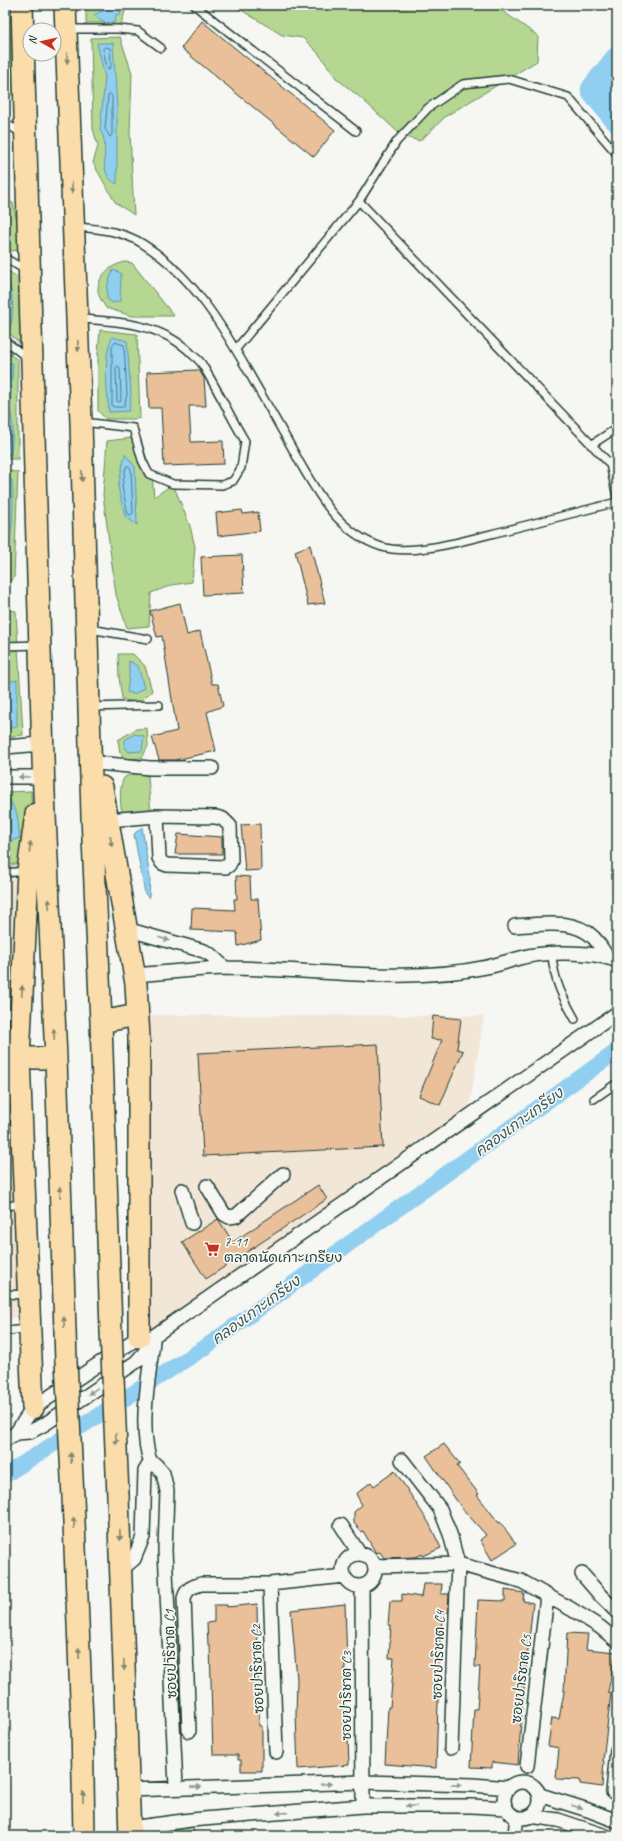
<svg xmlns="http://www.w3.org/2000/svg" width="622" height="1841" viewBox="0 0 622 1841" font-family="Caveat,'Playpen Sans Thai',sans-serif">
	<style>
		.built { fill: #f2e6d7 }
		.green { fill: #b5d791; stroke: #6a8a62 }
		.water { fill: #91cff1; stroke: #6395a5 }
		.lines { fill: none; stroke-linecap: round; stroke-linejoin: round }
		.shore { stroke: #4d7780; stroke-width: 1 }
		.canal { stroke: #91cff1; stroke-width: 16 }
		.river { stroke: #91cff1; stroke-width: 27 }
		.building { fill: #e9c099; stroke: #1f3d34 }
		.service-casing { stroke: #1f3d34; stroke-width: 10 }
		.minor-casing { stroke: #1f3d34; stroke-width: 16 }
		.primary-casing { stroke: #1f3d34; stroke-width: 24 }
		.service { stroke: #f6f6f2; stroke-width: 7 }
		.minor { stroke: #f6f6f2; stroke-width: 13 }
		.primary { stroke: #fbddab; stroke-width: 21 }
		.primary-bridge-casing { stroke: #1f3d34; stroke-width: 24; stroke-linecap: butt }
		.primary-bridge { stroke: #fbddab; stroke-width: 21 }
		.oneway { fill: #82856a }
		.oneway2 { fill: #8a9a93 }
		.labels { text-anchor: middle; stroke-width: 3.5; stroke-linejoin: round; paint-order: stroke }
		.poi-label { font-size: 14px; fill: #1f3d34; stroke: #f6f6f2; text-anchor: start }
		.street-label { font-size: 14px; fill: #1f3d34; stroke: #f6f6f2 }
		.water-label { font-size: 15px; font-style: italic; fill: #365a5a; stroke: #f6f6f2 }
	</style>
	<rect width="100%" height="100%" fill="#f6f6f2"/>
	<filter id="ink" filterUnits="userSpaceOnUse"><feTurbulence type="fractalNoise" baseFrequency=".025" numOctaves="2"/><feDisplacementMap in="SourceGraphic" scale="8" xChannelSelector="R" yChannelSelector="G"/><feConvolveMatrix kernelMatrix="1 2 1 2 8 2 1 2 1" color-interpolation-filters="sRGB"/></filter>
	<g filter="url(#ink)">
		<path class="built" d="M5 856 8 866 29 861 28 1309 6 1322Z
			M137 1015 484 1016 468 1116 139 1337Z"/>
		<path class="green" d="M5 5H11L14 95 5 94Z
			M86 5H124L126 8 121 25 103 23H86Z
			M233 5H494L538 36 537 61 446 116 420 141 402 136 362 99 336 78 319 54 303 38 282 35Z
			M120 37 132 73 130 133 134 215 115 202 93 163 98 146 93 129 91 38Z
			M5 201 13 203 19 231 18 250 5 252Z
			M125 262 132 263 174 316H132L106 308C103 303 98 296 98 290 98 275 111 265 125 262Z
			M5 269 22 280 23 325 20 343 5 330Z
			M100 330 137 334 140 418 136 419H106L98 411V353Z
			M5 351 18 360V459H5Z
			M140 437 152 475 154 497 173 484 190 526 195 547 192 582 172 585 151 593 149 626 127 628 116 595 103 495 107 441Z
			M5 471 18 472 14 578 5 585Z
			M5 609 16 611 23 735 5 737Z
			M118 654H133L145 666 152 691 138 703 122 699 119 677Z
			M147 728 148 746 142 758 126 759 120 753 118 740 136 729Z
			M138 773 148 776 151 815 122 812C120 805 119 782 125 777 128 775 134 774 138 773Z
			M31 791 32 819 22 862 8 866 5 831V792Z
			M194 1822 193 1836H164L174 1828Z"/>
		<path class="water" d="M118 7 121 14 116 15 115 22C104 24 102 22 94 15L106 9Z
			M97 43H113L117 107V184C114 182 110 180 109 178 99 164 110 143 100 130L105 77Z
			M113 270 121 273 120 301 113 303 107 299V287Z
			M5 275 7 276C13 293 14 308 11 325L5 322Z
			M112 337 127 341 131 394 129 411 109 412C107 390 103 356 112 337Z
			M13 363 10 406 13 427 11 455 5 454V364Z
			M125 454 135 467 137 525 125 516 118 487Z
			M5 480H12C14 506 13 533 6 558Z
			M129 661 138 666 144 688 134 694 127 692 129 677Z
			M17 680V726L7 729 8 682Z
			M134 734 144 736 142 751 129 752 125 747V740Z
			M10 800 17 814 20 838 11 841Z
			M142 827 150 878 149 898 145 894 134 834Z"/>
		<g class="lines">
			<path class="shore" d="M105 47 110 48 111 67 109 69 107 68 103 49Z
				M110 94 112 96V135L110 137 105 129 108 96Z
				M115 342 124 345 127 394 124 407H114L112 406V347Z
				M118 366 120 368 121 401 120 402 117 401 116 368Z
				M5 367 9 369 6 406 9 427 7 449 5 451
				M129 466 131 469 133 513 131 515 128 514 122 487 126 467Z
				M5 483 8 485 9 501 5 548"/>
			<path class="canal" d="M5 1475 204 1348 617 1051"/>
			<path class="river" d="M617 61 594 90 617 118"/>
		</g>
		<path class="building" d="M202 21 335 130 314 157 181 48Z
			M199 370 204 378 206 406H189L191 442 223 441 224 464 164 466 161 408H149L147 372Z
			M242 510 243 514 258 512 260 531 218 536 216 513Z
			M310 545 325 603 308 605 295 551Z
			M242 555 244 593 203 595 201 557Z
			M180 603 187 635 200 631 212 684H218L223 706 207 712 216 751 175 760H159L152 737 177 731 162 636 157 637 150 611Z
			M260 824 261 870 245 871 241 825Z
			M178 834 222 837V854H175Z
			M236 876 250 877 251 899H258L261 940 238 946 237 932 191 930 192 908 235 910 234 899H237Z
			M433 1016 461 1019 457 1049 463 1051 440 1105 419 1096 442 1040 431 1039Z
			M378 1044 383 1147 203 1156 198 1053Z
			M318 1185 327 1199 206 1279 182 1242 218 1219 233 1242Z
			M444 1444 460 1464 457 1466 479 1494 477 1495 499 1523 500 1522 516 1544 492 1560 480 1540 486 1535 461 1507 426 1456Z
			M395 1471 429 1523 441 1548 423 1556 422 1554 416 1557 384 1558 380 1552 376 1553 363 1531 361 1532 354 1523V1512L362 1505 356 1494 371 1482 374 1486Z
			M423 1584H442L441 1594H449L448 1612H443L440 1638 436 1768 385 1764 388 1707H390L394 1658H389L391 1625H388L390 1601H402V1594L421 1597Z
			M505 1590 524 1593 523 1601 533 1603 522 1707 518 1765 492 1762V1768L471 1767 474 1709H477L480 1667H475L478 1600 505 1601Z
			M257 1604 259 1726H262V1771H241V1760H238V1755H213L210 1645H208L207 1623 214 1622V1605H227V1607Z
			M345 1604 347 1664H345L344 1709H347L349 1765 298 1769 296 1715 297 1679 291 1610Z
			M567 1633 588 1634 586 1649 616 1652 608 1692 611 1693 603 1761H604L602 1787 580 1784V1780L556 1779 559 1748 548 1746 552 1718 559 1719 564 1692Z"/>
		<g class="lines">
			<g class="service-casing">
				<path id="service" d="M194 5 356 131
					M68 29H118L138 31 161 48
					M5 123 23 134
					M359 201 610 464
					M76 227C99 229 123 231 143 244 193 275 225 330 253 380 269 408 285 435 300 463 320 498 341 534 382 547 416 557 476 537 511 529 546 520 582 511 617 502
					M5 258 27 271
					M79 319C120 321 163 324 193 355 196 358 201 361 203 366 218 390 230 416 245 441L241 468 233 481 222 485 173 484 149 474 142 460 133 428 83 422
					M5 341 29 359
					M236 349 359 201 397 141 428 108 463 84 509 79 568 97 617 154
					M591 445 617 428
					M617 461 610 464 617 497
					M90 629 148 639
					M5 646 39 645
					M91 707 159 705
					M5 873 25 871
					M552 955C554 981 562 996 575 1019
					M594 1099 617 1083
					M5 1117 20 1116
					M5 1206 23 1204
					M5 1294 27 1295
					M5 1331 29 1329"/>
			</g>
			<g class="minor-casing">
				<path id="minor" d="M5 747 42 744
					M97 763 150 768H212
					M5 777H43
					M108 820 157 816 216 817 223 819 230 826 231 861 229 865 226 867 167 865 162 863 159 858 157 816
					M515 926C540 925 573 918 593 937 599 943 603 951 608 958
					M126 929 204 951 211 955 225 968
					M134 975C164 973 195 969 225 968 312 968 401 985 487 967 501 964 514 959 528 956 552 952 595 951 617 961
					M207 1186 224 1214 229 1217 236 1216 283 1174
					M182 1190 192 1223
					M16 1433 30 1432 45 1424 136 1362 145 1352 151 1338 617 1013
					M5 1440 16 1433 33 1408 139 1337H147
					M402 1460 440 1509 450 1534 458 1564 451 1748
					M151 1464C138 1427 149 1380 153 1341
					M341 1525 359 1553
					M343 1570a16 16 0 1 1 32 0a16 16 0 1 1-32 0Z
					M375 1566 458 1564 521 1581 571 1609 600 1627 617 1641
					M121 1570 134 1559 143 1537 145 1471 148 1466 155 1464 163 1473 167 1491 165 1550 176 1787
					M582 1574 601 1596 617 1612
					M270 1584 276 1752
					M362 1586 363 1806
					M189 1731 184 1598C187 1588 192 1587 201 1584H270L344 1576
					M527 1766 547 1596
					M504 1800a18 18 0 1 1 36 0a18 18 0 1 1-36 0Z
					M129 1790 362 1782 473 1785 509 1788
					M613 1792 617 1750
					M540 1795 588 1810 617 1821
					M530 1816 558 1820 606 1836
					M130 1828 191 1820 363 1806H472L506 1808
					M515 1836 516 1824"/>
			</g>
			<g class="primary-casing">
				<path id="primary" d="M22 5 44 793 56 1058 66 1361
					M65 5 81 422 92 816 101 1022 111 1330
					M102 787 136 984 139 1038V1337
					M101 1022 137 1015
					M19 1058H56
					M33 1408 19 1058 28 871 36 814
					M118 1496 130 1836
					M73 1497 82 1723 84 1836"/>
			</g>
			<use href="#service" class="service"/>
			<use href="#minor" class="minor"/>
			<use href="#primary" class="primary"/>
			<g class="primary-bridge-casing">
				<path id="primary-bridge" d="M111 1330 118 1496
					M66 1361 73 1497"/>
			</g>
			<use href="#primary-bridge" class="primary-bridge"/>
		</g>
		<defs><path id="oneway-solid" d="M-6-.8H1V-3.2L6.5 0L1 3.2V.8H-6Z"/></defs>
		<g class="oneway">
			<use href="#oneway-solid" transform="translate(67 58) rotate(88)"/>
			<use href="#oneway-solid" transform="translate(72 188) rotate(88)"/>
			<use href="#oneway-solid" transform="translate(78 346) rotate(88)"/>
			<use href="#oneway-solid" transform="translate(82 476) rotate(88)"/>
			<use href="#oneway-solid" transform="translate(111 841) rotate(80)"/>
			<use href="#oneway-solid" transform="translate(30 847) rotate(-83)"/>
			<use href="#oneway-solid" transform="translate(49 904) rotate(-93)"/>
			<use href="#oneway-solid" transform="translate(22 991) rotate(-87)"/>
			<use href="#oneway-solid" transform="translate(54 1034) rotate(-93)"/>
			<use href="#oneway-solid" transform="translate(60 1192) rotate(-92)"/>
			<use href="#oneway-solid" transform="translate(64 1322) rotate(-92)"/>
			<use href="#oneway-solid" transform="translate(116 1439) rotate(87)"/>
			<use href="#oneway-solid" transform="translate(71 1458) rotate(-93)"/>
			<use href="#oneway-solid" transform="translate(74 1523) rotate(-92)"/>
			<use href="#oneway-solid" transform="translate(120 1535) rotate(88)"/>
			<use href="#oneway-solid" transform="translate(79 1653) rotate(-92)"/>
			<use href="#oneway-solid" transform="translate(124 1665) rotate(88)"/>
			<use href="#oneway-solid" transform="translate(83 1797) rotate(-91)"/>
		</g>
		<g class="oneway2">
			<use href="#oneway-solid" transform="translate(24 777) rotate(-180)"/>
			<use href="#oneway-solid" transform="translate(164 939) rotate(16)"/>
			<use href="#oneway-solid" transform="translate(93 1391) rotate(146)"/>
			<use href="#oneway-solid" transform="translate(326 1784) rotate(-2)"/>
			<use href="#oneway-solid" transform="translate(456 1785) rotate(1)"/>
			<use href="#oneway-solid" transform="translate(196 1787) rotate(-1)"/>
			<use href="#oneway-solid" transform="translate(411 1806) rotate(180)"/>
			<use href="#oneway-solid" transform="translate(577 1807) rotate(17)"/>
			<use href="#oneway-solid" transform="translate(282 1813) rotate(176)"/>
		</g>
	</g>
	<defs>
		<g id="supermarket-bare" transform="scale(1.2)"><path d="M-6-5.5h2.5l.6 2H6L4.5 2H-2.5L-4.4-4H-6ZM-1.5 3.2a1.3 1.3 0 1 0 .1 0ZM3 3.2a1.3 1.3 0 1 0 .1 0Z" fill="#c8321e" stroke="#f6f6f2" stroke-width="2.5" paint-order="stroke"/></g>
	</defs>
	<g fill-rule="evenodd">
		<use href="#supermarket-bare" x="212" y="1249"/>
	</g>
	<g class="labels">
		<g class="poi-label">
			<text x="224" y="1246">7-11<tspan x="224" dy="16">ตลาดนัดเกาะเกรียง</tspan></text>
		</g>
		<g class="street-label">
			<text transform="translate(170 1654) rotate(-92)" y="5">ซอยปาริชาต C1</text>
			<text transform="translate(438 1655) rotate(-88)" y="5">ซอยปาริชาต C4</text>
			<text transform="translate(257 1669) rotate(-92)" y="5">ซอยปาริชาต C2</text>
			<text transform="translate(521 1679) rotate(-83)" y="5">ซอยปาริชาต C5</text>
			<text transform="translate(346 1696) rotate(-90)" y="5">ซอยปาริชาต C3</text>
		</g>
		<g class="water-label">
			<text transform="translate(519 1122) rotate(-36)" y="5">คลองเกาะเกรียง</text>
			<text transform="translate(256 1310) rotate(-36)" y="5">คลองเกาะเกรียง</text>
		</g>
	</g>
	<rect width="622" height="1841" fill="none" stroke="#f6f6f2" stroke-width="20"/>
	<rect x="10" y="10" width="602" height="1821" fill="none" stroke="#1f3d34" stroke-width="1.5" filter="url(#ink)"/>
	<g transform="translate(42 42) rotate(278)"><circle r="19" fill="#f6f6f2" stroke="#a0aca6"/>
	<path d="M0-3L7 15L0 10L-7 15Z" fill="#c8321e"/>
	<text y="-6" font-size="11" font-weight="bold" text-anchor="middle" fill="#1f3d34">N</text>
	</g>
</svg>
